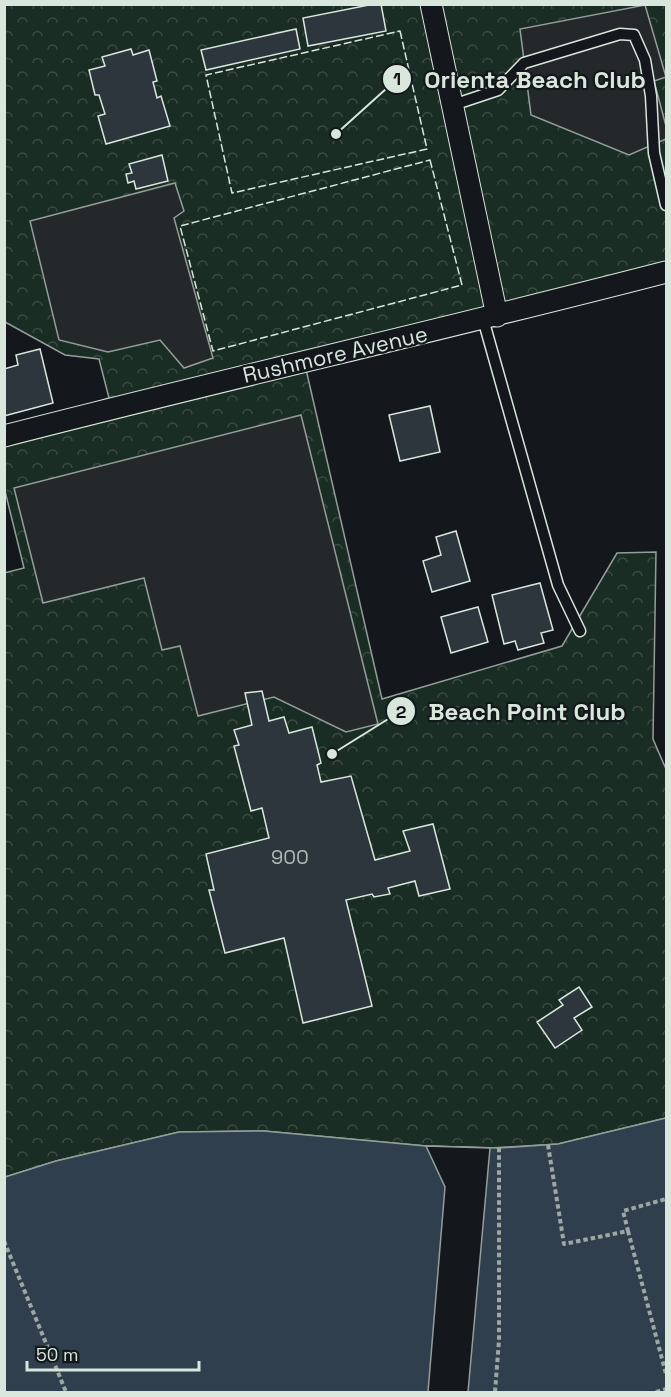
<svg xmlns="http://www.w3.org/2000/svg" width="671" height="1397" viewBox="0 0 671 1397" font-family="'Space Grotesk',sans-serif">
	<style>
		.park { fill: url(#park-crowns); stroke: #939e99; stroke-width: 1.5 }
		.parking { fill: #24282b; stroke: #939e99; stroke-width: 1.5 }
		.water { fill: #2f3f4d; stroke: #939e99; stroke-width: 1.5 }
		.pier { fill: #14181c; stroke: #939e99; stroke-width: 1.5 }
		.building { fill: #2c363c; stroke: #d8e6dc; stroke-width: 1.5 }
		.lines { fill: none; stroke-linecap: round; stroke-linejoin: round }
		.service-casing { stroke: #d8e6dc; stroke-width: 13 }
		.minor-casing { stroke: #d8e6dc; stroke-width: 23 }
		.path { stroke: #9da8a2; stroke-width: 4; stroke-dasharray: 4.5 3; stroke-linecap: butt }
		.service { stroke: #14181c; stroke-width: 10 }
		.minor { stroke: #14181c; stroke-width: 21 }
		.fence { stroke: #d8e6dc; stroke-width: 1.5; stroke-dasharray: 8 3; stroke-linecap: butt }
		.labels { text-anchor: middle; stroke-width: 4.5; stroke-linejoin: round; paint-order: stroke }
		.number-label { font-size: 20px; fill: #adbab4 }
		.street-label { font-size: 22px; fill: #d8e6dc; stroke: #14181c }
		.leader { fill: none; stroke: #d8e6dc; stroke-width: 2 }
		.callout-dot { fill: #d8e6dc; stroke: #14181c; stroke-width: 2 }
		.mark-label { font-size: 18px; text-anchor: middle; font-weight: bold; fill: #111 }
		.callout-label { font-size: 24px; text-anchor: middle; font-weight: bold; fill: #d8e6dc; stroke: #14181c; stroke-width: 4.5; stroke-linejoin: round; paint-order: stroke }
	</style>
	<defs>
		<pattern id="park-crowns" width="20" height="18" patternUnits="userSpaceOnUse" patternTransform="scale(1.5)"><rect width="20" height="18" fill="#1a2d24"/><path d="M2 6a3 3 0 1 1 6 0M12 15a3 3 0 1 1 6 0" fill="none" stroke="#3b4b43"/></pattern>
	</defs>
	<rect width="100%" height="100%" fill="#14181c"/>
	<path class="park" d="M5 5H666V264L302 352 382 699 562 646 617 553 656 552 653 739 666 769V1118L558 1144 490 1148 426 1146 264 1131 179 1132 56 1161 5 1177 4 573 24 568 5 491V431L109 398 99 359 65 355 5 322Z"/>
	<path class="parking" d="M645 5 666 77 654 81 666 126V139L629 155 531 115 520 29Z
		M175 183 184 211 174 218 213 358 184 368 160 340 108 352 59 340 30 221Z
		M301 415 378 724 346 732 274 697 198 716 180 646 162 650 144 578 43 603 14 488Z"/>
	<path class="water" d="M666 1118V1392H5V1177L56 1161 179 1132 264 1131 426 1146 499 1148 558 1144Z"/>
	<path class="pier" d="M426 1146 490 1148 468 1392H428L445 1187Z"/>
	<path class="building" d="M374 4H381L386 31 308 46 303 18Z
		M296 29 300 49 206 70 201 50Z
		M131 49 133 55 149 50 157 81 153 82 157 98 161 96 170 126 106 144 98 116 105 114 99 95H95L89 70 105 66 102 57Z
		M162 155 168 181 136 189 134 181 128 183 126 174 132 173 129 164Z
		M40 349 53 403 4 416V369L18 365 16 355Z
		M430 406 440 452 400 461 389 415Z
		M456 531 470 581 432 592 423 561 441 555 436 537Z
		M540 583 553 630 541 633 544 643 518 650 515 641 504 644 492 595Z
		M478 607 488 642 451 653 441 617Z
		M262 691 269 721 284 717 289 733 312 727 321 763 317 765 321 782 351 776 375 860 410 851 403 831 433 824 450 889 419 896 415 881 388 888 390 894 374 897 372 894 346 900 372 1006 303 1023 284 938 225 953 209 890H214L206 854 269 838 262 808 251 811 234 746 239 745 234 730 252 725 245 693Z
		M579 987 592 1007 574 1018 582 1030 555 1048 537 1022 563 1005 559 1000Z"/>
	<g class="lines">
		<g class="service-casing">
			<path id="service" d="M453 105 498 90 524 63 620 34 634 35 645 60 651 96 654 153 666 205
				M483 319 558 585 580 631"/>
		</g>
		<g class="minor-casing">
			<path id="minor" d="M431 4 497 316
				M4 436C225 379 446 329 666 272"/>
		</g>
		<path class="path" d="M548 1145 564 1244 628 1231 623 1211 666 1199
			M628 1231 666 1374
			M4 1241 66 1392
			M495 1392 499 1340V1148
			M656 1392 666 1389"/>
		<use href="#service" class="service"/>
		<use href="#minor" class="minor"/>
		<path class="fence" d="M400 31 427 149 232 193 206 75Z
			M430 160 462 285 213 351 180 226Z"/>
	</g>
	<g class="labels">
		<g class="number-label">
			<text x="290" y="864">900</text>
		</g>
		<g class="street-label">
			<text transform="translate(335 354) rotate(-13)" y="8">Rushmore Avenue</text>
		</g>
	</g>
	<path class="leader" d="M336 134L397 79M332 754L401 711"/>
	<g class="callout-dot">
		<circle cx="336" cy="134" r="6"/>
		<circle cx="332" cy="754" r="6"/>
		<circle cx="397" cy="79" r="15"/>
		<circle cx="401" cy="711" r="15"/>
	</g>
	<g class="mark-label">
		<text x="397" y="85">1</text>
		<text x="401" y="718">2</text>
	</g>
	<g class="callout-label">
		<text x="535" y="88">Orienta Beach Club</text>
		<text x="527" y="720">Beach Point Club</text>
	</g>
	<rect width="671" height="1397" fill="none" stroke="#d8e6dc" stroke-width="12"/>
	<path d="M27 1361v9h172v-9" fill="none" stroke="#d8e6dc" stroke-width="3"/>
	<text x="36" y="1361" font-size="18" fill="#d8e6dc" stroke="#14181c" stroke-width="4.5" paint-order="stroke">50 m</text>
</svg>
